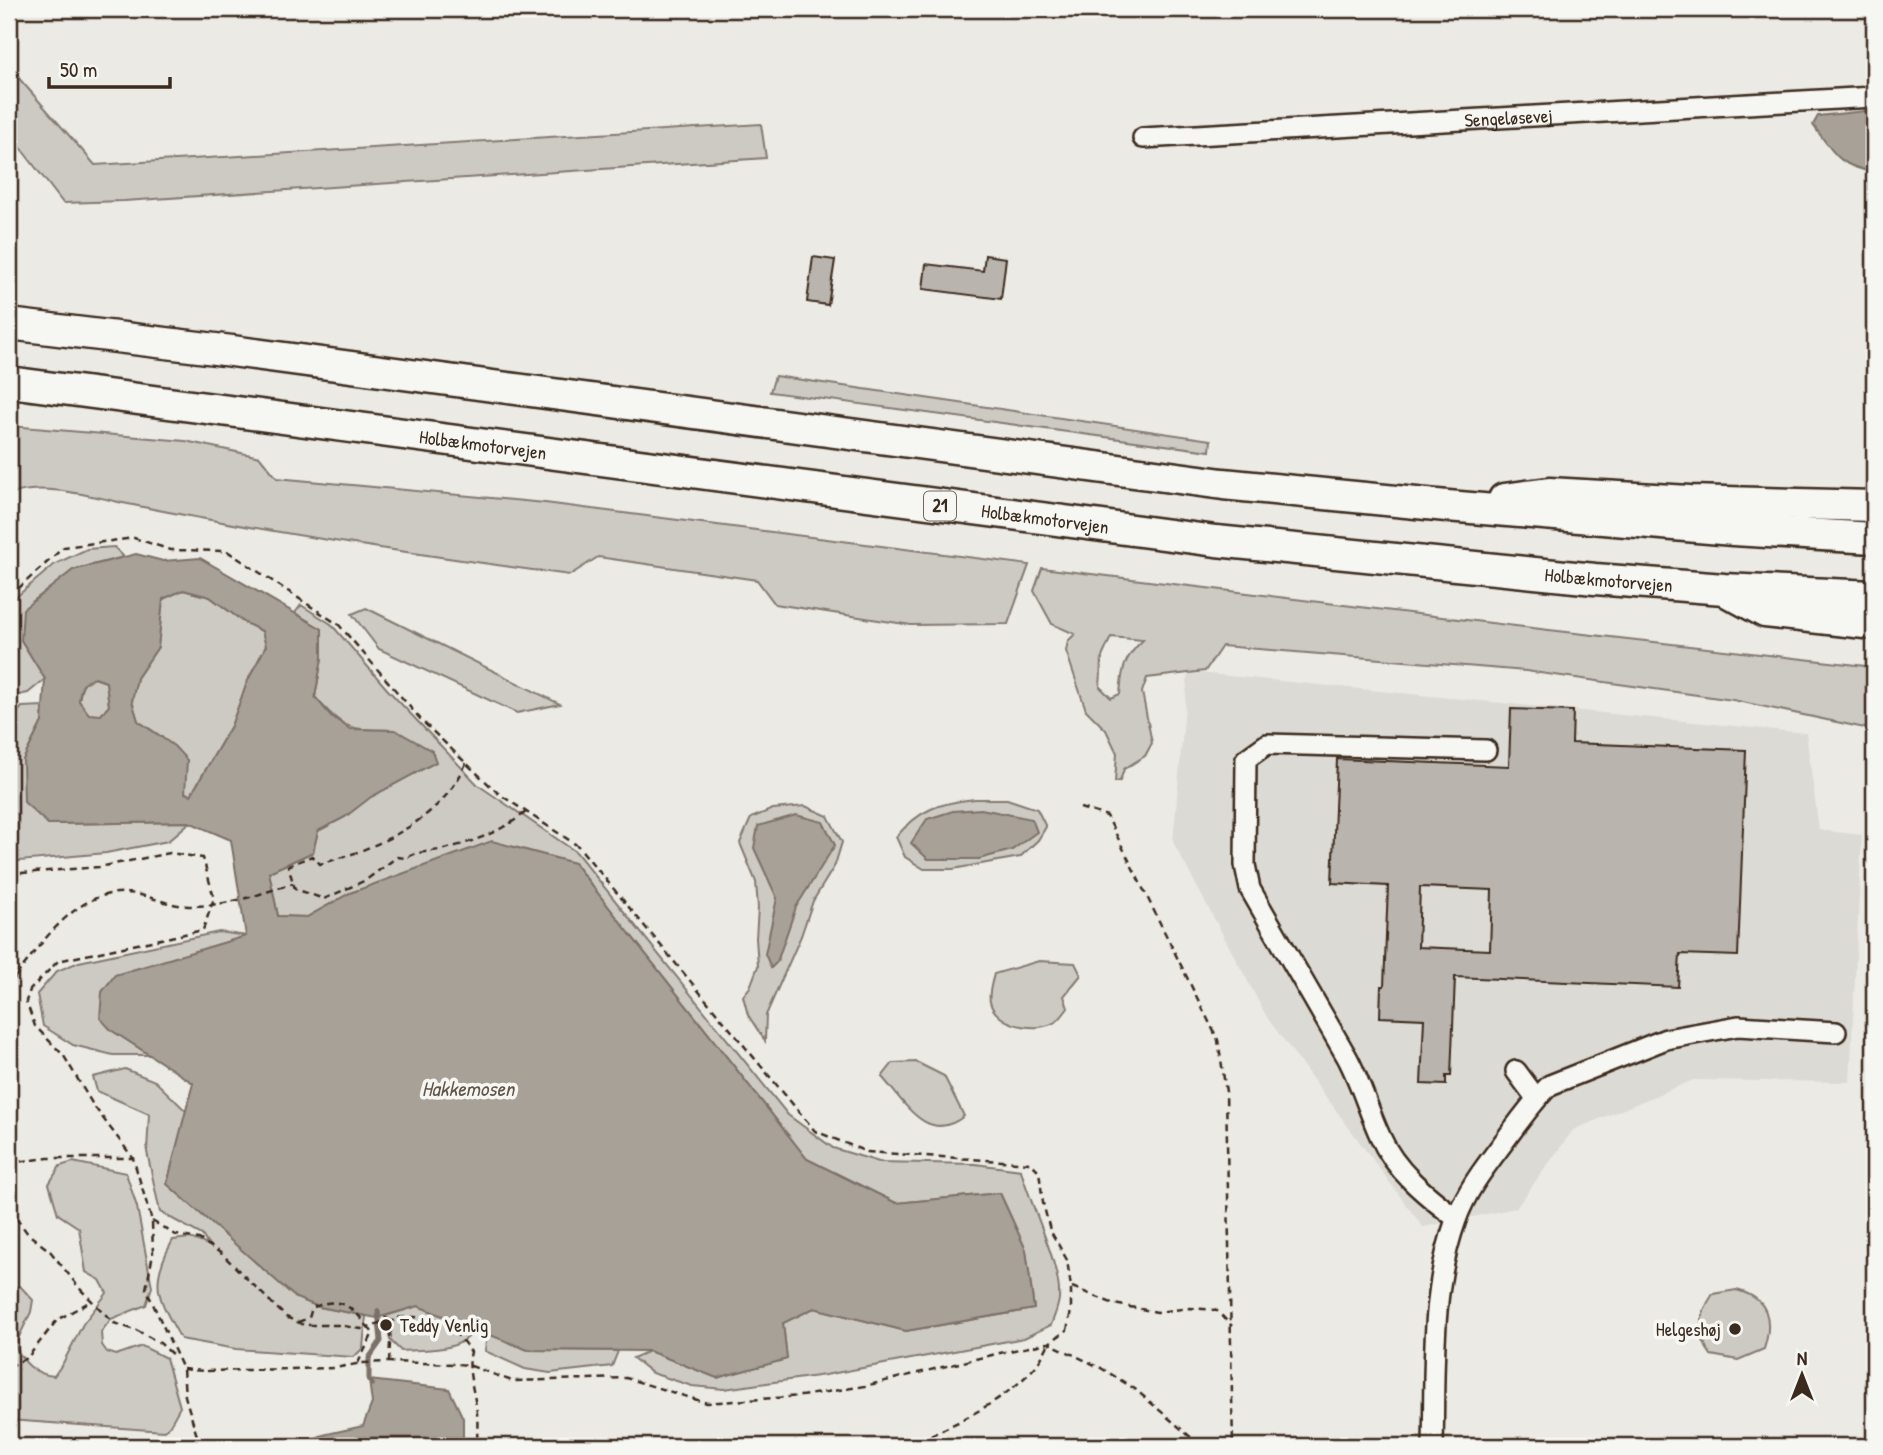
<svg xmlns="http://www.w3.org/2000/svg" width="1883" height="1455" viewBox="0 0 1883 1455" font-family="'Patrick Hand',sans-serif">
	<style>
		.built { fill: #dcdad4 }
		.green { fill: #cdcac4; stroke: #847a71; stroke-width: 2; fill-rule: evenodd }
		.water { fill: #a8a198; stroke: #7c7167; stroke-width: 2; fill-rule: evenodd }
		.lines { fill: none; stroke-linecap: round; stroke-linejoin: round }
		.stream { stroke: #7c7167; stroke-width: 5 }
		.building { fill: #bab4ae; stroke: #3b2a1e; stroke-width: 2; fill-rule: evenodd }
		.minor-casing { stroke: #3b2a1e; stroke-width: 24 }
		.highway-casing { stroke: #3b2a1e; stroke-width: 35 }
		.path { stroke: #3b2a1e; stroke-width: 2.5; stroke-dasharray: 7 5; stroke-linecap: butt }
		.minor { stroke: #f6f6f2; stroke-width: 19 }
		.highway { stroke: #f6f6f2; stroke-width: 30 }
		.poi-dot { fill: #3b2a1e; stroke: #f6f6f2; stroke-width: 2.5 }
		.labels { text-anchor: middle; stroke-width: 7; stroke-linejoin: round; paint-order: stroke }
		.shield { fill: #f6f6f2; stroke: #73675e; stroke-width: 2 }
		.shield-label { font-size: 18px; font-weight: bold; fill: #3b2a1e }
		.street-label { font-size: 19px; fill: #3b2a1e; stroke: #f6f6f2 }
		.poi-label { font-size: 19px; fill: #3b2a1e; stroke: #f6f6f2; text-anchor: start }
		.water-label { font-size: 21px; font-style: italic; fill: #615449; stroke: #f6f6f2 }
	</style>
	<rect width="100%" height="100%" fill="#ebeae5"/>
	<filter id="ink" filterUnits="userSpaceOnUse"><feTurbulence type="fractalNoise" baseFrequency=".0143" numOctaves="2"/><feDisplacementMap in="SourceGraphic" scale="14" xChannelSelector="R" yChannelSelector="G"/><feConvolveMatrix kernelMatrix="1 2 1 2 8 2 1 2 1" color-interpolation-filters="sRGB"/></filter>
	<g filter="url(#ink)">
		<path class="built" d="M1188 672 1806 733 1819 830 1862 835 1850 1082 1693 1080 1573 1130 1516 1208 1423 1227 1268 1019 1173 842Z"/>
		<path class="green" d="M9 67 95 165 761 124 766 158 124 201 63 203 9 133Z
			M775 376 1211 440 1210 451 770 392Z
			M11 426 185 441 260 457 277 478 545 503 1029 565 1008 624 911 625 775 604 757 580 598 557 570 575C422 555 275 534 128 504 99 498 35 480 9 496V427Z
			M114 547 124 557 73 570 21 640 45 679 28 693 9 697V603L55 564 87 549Z
			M1042 568 1549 630 1874 667V730L1733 700 1526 671 1222 646 1205 671 1147 678 1142 692 1152 743 1145 756 1124 769 1120 781 1115 782 1117 753 1106 730 1086 710 1066 651 1068 641 1075 634 1052 624 1034 591ZM1111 637 1143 640C1124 658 1122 668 1120 694L1111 698 1100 687 1102 657Z
			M183 590 210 597 245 623 262 631 266 646 248 680 231 726 191 795 185 793 162 737 138 721 132 701 137 678 158 647 163 599Z
			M301 605 331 624 387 689 478 785 576 852 788 1115 833 1148 879 1162 975 1164 1021 1170C1030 1205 1062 1267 1059 1299 1058 1308 1054 1317 1051 1325L1024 1338 825 1375 724 1389 692 1386 652 1373 633 1358 649 1351 717 1378 787 1359 783 1323 814 1308 906 1331 1034 1309 1026 1250 1000 1193 896 1203 807 1159 574 863 418 870 350 893 307 917 278 916 269 872 313 852 318 831 345 817 370 797 395 730C351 729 346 733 315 697L322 658V629L295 613Z
			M366 608 560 704 517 713 379 649 352 614Z
			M94 678 106 682 109 706 101 715H89L79 701C81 689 82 681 94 678Z
			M43 706 42 722 23 760 48 824 190 822 168 841 106 853 9 862V744L11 720 22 707Z
			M975 799H1007L1037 809 1046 827 1038 840 1020 857 953 869H924L905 857 896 837C920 809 939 803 975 799Z
			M805 806 828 816 842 842 835 865 813 901 801 936 766 1015 765 1041 748 1015 743 996 750 987 758 966 756 938 758 908 756 882 740 843 751 818 773 809Z
			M219 932 247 936 115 975 102 992 111 1030 150 1055H113L73 1045 43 1026 37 994 57 971 79 962Z
			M1039 961 1075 963 1081 975 1064 996 1068 1008C1065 1012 1061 1018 1057 1021 1038 1034 996 1026 990 1002 988 994 992 982 994 974Z
			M916 1062 944 1076 964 1116C927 1146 904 1101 882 1077L893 1063Z
			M125 1069 155 1081 186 1111 167 1184 296 1298 319 1307 366 1316 363 1348 354 1357 236 1349 181 1339C158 1298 148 1284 173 1240L190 1238 208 1245 202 1235 160 1212 147 1152 149 1114 97 1091 93 1077Z
			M73 1162 126 1173 137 1207 152 1287 146 1305 111 1319 101 1332 102 1345 107 1352 116 1355 142 1346 166 1358 180 1407 170 1425 164 1431 9 1420V1290L20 1286 33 1300 31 1312 15 1345C23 1363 34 1374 54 1376L63 1363 83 1324 107 1293 100 1280 86 1272 79 1228 58 1214 49 1184 60 1166Z
			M1736 1290C1769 1298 1773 1320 1764 1349L1738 1360 1711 1355C1696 1335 1699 1314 1713 1294Z
			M418 1306 475 1329C461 1353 425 1349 401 1351L390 1340 386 1316Z
			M491 1335 528 1350 618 1351 612 1366 550 1373 525 1369 485 1351 486 1341Z"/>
		<path class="water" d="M1874 110V172C1839 167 1833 152 1813 125L1818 116Z
			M136 554 163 561 200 558 322 629V658L315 697 331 716 350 729 395 730 432 751 436 762 371 797 345 817 318 831 313 852 269 872 278 916 307 917 350 893 492 841 574 863 807 1159 896 1203 1000 1193 1026 1250 1034 1309 906 1331 814 1308 783 1323 787 1359 717 1378 649 1351 528 1350 418 1306 377 1318 319 1307 296 1298 167 1184 193 1083 111 1030 100 1018 102 992 115 975 246 936 231 840 189 822 48 824 24 802 23 760 42 722 45 679 21 640 23 609 73 570ZM183 590 210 597 245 623 262 631 266 646 248 680 231 726 191 795 185 793 187 760 174 746 138 721 132 701 137 678 158 647 163 599ZM95 678 106 682 109 706 101 715 89 714 79 701C80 689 82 681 95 678Z
			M981 809 1032 819 1037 832 1012 850 979 859H928L911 843 927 819 953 811Z
			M796 815 823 822 835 845 796 907 777 962 771 968 765 954 777 898 754 848 758 826Z
			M369 1380 449 1389 463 1418V1446H303L304 1443 323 1435 363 1426 372 1403Z"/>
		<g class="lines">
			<path class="stream" d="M372 1384 369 1380V1358L381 1341 378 1311"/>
		</g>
		<path class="building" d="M985 255 1006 258 1001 299 923 289 926 264 983 271Z
			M813 257 835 260 828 305 807 302Z
			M1511 709 1573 711 1572 743 1746 750 1738 956 1680 954 1678 987 1455 977 1451 1076H1446V1085L1421 1084 1424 1019 1380 1017 1381 986H1384L1388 886 1332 883 1337 759 1509 766ZM1420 887 1492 890 1490 950 1418 947Z"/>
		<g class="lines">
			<g class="minor-casing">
				<g id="minor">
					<path id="s1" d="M1143 138 1874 97"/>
					<path d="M1516 1071 1536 1098"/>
					<path d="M1456 1218C1427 1196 1395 1171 1380 1136 1368 1110 1361 1083 1347 1057 1315 1001 1282 945 1250 889L1245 865 1246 759 1267 744 1486 750"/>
					<path d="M1433 1446C1435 1371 1430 1291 1456 1220 1466 1191 1485 1167 1503 1143 1518 1123 1532 1102 1550 1085L1666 1039 1738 1026 1836 1032"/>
				</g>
			</g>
			<g class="highway-casing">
				<g id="highway">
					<path d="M9 324 232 351 1223 484 1447 506 1733 530 1874 538"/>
					<path id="s2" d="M9 382 1216 541 1595 579 1724 589 1874 596"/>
					<path d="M1504 499 1549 493 1690 501 1874 506"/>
					<path d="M1730 593 1765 612 1874 624"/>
				</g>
			</g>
			<path class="path" d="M9 597 64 547 134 538 171 550 227 551 339 625 423 722 466 763 499 794 578 846 815 1131 867 1152 1031 1163 1039 1171 1043 1203 1050 1230 1067 1260 1071 1287V1311L1067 1330 1049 1343 1101 1368 1135 1389 1201 1446
				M466 763C443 820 375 849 320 864L312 856 288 866 295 889 324 899 366 880 397 857 407 858C416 851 432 852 444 849 474 842 502 831 526 812
				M1080 808 1107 816 1218 1040 1226 1092 1233 1446
				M9 874 99 867 170 853 203 858 214 898 203 930 58 961 30 990 26 1001 35 1026 64 1056 93 1105 133 1158
				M9 964 16 976 9 988
				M16 976C42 942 78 889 127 893 148 894 167 906 189 906 226 906 259 895 293 883
				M9 1163 48 1158H133L152 1221 153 1254 146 1289 183 1369 185 1396 200 1446
				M9 1208 28 1234 50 1251 81 1290 114 1323 138 1331 160 1343 175 1357
				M152 1221 176 1235 199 1239 222 1254 286 1317 304 1325H339L361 1329 368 1327 373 1333 358 1363
				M1072 1287 1114 1304 1157 1312 1190 1308 1216 1310 1232 1326
				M298 1322 309 1318 312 1308C339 1295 352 1306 368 1327L382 1322 385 1318 393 1321
				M389 1362 391 1325 395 1318C436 1315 446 1318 471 1352 466 1371 475 1393 477 1413 478 1424 477 1435 477 1446
				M9 1367 28 1357 57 1320 91 1301
				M183 1369 204 1371 335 1368 362 1363 389 1362 457 1364 468 1365 512 1381 626 1378 707 1403 801 1396 865 1386 1000 1353 1048 1343
				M909 1446C952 1425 1003 1403 1035 1367 1041 1360 1045 1351 1049 1343"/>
			<use href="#minor" class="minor"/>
			<use href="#highway" class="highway"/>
		</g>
	</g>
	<g class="poi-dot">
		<circle cx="386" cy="1325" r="7"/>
		<circle cx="1735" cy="1329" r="7"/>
	</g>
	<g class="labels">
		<rect class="shield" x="924" y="491.5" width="32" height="29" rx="5"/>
		<g class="shield-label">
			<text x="940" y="512">21</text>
		</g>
		<g class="street-label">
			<text dy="7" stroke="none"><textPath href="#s1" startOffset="366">Sengeløsevej</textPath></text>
			<text dy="7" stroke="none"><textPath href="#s2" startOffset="478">Holbækmotorvejen</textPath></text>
			<text dy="7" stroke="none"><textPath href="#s2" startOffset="1045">Holbækmotorvejen</textPath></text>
			<text dy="7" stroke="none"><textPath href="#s2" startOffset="1612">Holbækmotorvejen</textPath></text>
		</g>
		<g class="poi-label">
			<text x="400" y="1332">Teddy Venlig</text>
			<text x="1721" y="1336" text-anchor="end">Helgeshøj</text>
		</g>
		<g class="water-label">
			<text x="468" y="1096">Hakkemosen</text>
		</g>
	</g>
	<rect width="1883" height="1455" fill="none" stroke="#f6f6f2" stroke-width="35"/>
	<rect x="18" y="18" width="1848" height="1420" fill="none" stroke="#3b2a1e" stroke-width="2.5" filter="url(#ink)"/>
	<g transform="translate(1802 1375)" stroke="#f6f6f2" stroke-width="5" paint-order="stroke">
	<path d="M0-5L12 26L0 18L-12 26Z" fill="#3b2a1e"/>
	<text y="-10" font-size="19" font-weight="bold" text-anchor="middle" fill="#3b2a1e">N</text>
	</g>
	<path d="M49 77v10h121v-10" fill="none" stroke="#3b2a1e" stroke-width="3.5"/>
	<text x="60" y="77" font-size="21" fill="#3b2a1e" stroke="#f6f6f2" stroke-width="5" paint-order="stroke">50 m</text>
</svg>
